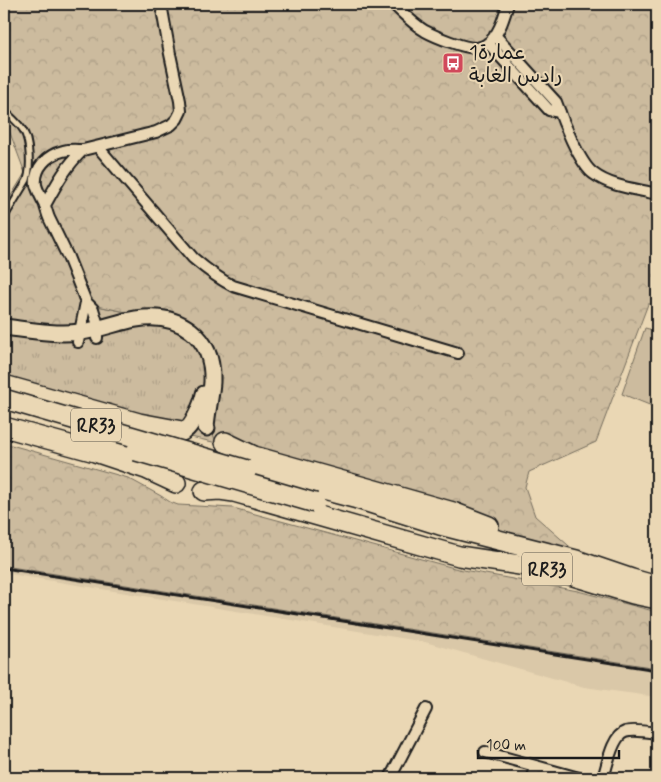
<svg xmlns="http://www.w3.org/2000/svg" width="661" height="782" viewBox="0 0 661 782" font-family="Mynerve,'Playpen Sans Arabic',sans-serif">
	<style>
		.built { fill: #dac8a8 }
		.grass { fill: url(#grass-tufts); stroke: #746c5d }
		.forest { fill: url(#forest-crowns); stroke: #746c5d }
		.garden { fill: #ccbb9e; stroke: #746c5d }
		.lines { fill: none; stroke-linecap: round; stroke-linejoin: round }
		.lane-casing { stroke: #1c1c1c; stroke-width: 9 }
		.street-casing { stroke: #1c1c1c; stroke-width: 14 }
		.secondary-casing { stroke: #1c1c1c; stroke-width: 19 }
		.highway-casing { stroke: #1c1c1c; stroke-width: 22 }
		.lane { stroke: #ead7b4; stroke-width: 5 }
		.street { stroke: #ead7b4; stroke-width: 10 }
		.secondary { stroke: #ead7b4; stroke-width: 15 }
		.highway { stroke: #ead7b4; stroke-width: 19 }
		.rail { stroke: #1c1c1c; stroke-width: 3 }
		.highway-bridge-casing { stroke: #1c1c1c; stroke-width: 22; stroke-linecap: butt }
		.highway-bridge { stroke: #ead7b4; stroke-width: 19 }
		.labels { text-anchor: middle; stroke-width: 4; stroke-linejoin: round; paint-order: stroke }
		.shield { fill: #ead7b4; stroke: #5a544a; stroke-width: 1 }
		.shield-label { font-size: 19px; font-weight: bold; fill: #1c1c1c }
		.poi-label { font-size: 20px; fill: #1c1c1c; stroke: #ead7b4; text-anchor: start }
	</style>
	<defs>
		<pattern id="grass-tufts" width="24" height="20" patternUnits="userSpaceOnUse" patternTransform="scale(1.25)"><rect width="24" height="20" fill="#ccbb9e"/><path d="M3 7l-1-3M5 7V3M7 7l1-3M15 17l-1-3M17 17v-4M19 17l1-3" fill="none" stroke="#afa088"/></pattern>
		<pattern id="forest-crowns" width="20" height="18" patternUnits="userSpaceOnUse" patternTransform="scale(1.25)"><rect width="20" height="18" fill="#ccbb9e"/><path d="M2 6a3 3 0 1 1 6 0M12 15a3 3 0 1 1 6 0" fill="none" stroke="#afa088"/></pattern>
	</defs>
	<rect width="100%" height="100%" fill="#ead7b4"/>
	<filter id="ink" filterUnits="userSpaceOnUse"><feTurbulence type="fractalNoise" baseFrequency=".02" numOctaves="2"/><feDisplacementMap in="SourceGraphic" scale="10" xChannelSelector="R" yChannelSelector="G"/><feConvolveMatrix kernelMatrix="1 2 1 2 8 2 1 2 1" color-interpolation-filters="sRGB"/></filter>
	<g filter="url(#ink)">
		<path class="built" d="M4 566 657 668V697L584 687 425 642 4 573Z"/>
		<path class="grass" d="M83 303 131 313 198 331 217 443 112 419 4 403V320Z"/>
		<path class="forest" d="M4 4H657V304H648L596 442 529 472 525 487 535 516 585 560 471 520 217 443 211 431 217 378 198 331 131 313 83 303 78 322 63 329 4 320V207L25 173 4 117Z
			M4 443 128 478 161 496 170 502 178 505 233 508 458 569 578 591 657 612V668L4 566Z"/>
		<path class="garden" d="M645 328 657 331V408L622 394Z"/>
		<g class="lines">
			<g class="lane-casing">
				<path id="lane" d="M4 110C10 116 18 122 23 130 30 141 31 167 27 180L4 218"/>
			</g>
			<g class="street-casing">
				<path id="street" d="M393 4C403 13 413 24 425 31 436 37 464 48 476 48 480 48 484 46 487 44 499 36 504 17 508 4
					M495 35 556 102C562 119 580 165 594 174 611 187 637 189 657 194
					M488 43 549 110 560 112
					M98 147 193 258C206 269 217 278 233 286L458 353
					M45 205C56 185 66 166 83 150
					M97 338V322L93 309 86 302 68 257 49 218C47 213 46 208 44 203 41 197 38 192 36 185 34 168 47 155 63 151 70 149 76 150 83 150L156 132 171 125 177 119 181 111 180 101 170 54 161 4
					M78 342 86 302
					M485 752 579 778
					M390 778 426 709
					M532 778 535 766
					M603 778C607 767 612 736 625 732 632 729 649 732 657 733"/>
			</g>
			<g class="secondary-casing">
				<path id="secondary" d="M4 327C29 330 55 335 80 332 99 330 117 322 136 319 179 312 214 336 212 382 211 397 207 412 206 427L207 428
					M187 429C194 422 202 404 204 394"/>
			</g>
			<g class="highway-casing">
				<path id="highway" d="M4 385 139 423 182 431
					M4 427 95 452 146 469 176 483
					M84 436 136 451
					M225 442 254 456 453 512 489 526
					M247 470 354 498 440 525 576 560 632 579 657 586
					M204 491 220 490 234 492 459 556 553 570
					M543 567 633 594 657 599"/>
			</g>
			<use href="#lane" class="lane"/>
			<use href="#street" class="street"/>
			<use href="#secondary" class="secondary"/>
			<use href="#highway" class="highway"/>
			<path class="rail" d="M4 568 657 670"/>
			<g class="highway-bridge-casing">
				<path id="highway-bridge" d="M4 399 247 470
					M136 451 315 503"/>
			</g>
			<use href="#highway-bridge" class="highway-bridge"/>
		</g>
	</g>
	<defs>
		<g id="bus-square" transform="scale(1.125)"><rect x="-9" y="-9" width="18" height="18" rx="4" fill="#d1495b" stroke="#ead7b4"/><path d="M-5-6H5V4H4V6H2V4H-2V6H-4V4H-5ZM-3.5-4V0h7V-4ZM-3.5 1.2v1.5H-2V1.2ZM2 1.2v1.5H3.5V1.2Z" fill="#fff"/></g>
	</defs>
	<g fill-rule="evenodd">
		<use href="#bus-square" x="453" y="63"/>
	</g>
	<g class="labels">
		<g class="shield">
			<rect x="71" y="408.5" width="50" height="33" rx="4"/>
			<rect x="522" y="552.5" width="50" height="33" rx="4"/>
		</g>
		<g class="shield-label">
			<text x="96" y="432">RR33</text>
			<text x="547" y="576">RR33</text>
		</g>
		<g class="poi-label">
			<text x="469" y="59">1عمارة<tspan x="469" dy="23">رادس الغابة</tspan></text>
		</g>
	</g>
	<rect width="661" height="782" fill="none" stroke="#ead7b4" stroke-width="20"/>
	<rect x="10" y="10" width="641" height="762" fill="none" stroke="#1c1c1c" stroke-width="2" filter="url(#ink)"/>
	<path d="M478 750v8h141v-8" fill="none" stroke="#1c1c1c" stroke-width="2.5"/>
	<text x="486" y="750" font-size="15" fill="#1c1c1c" stroke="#ead7b4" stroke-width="4" paint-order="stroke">100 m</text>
</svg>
